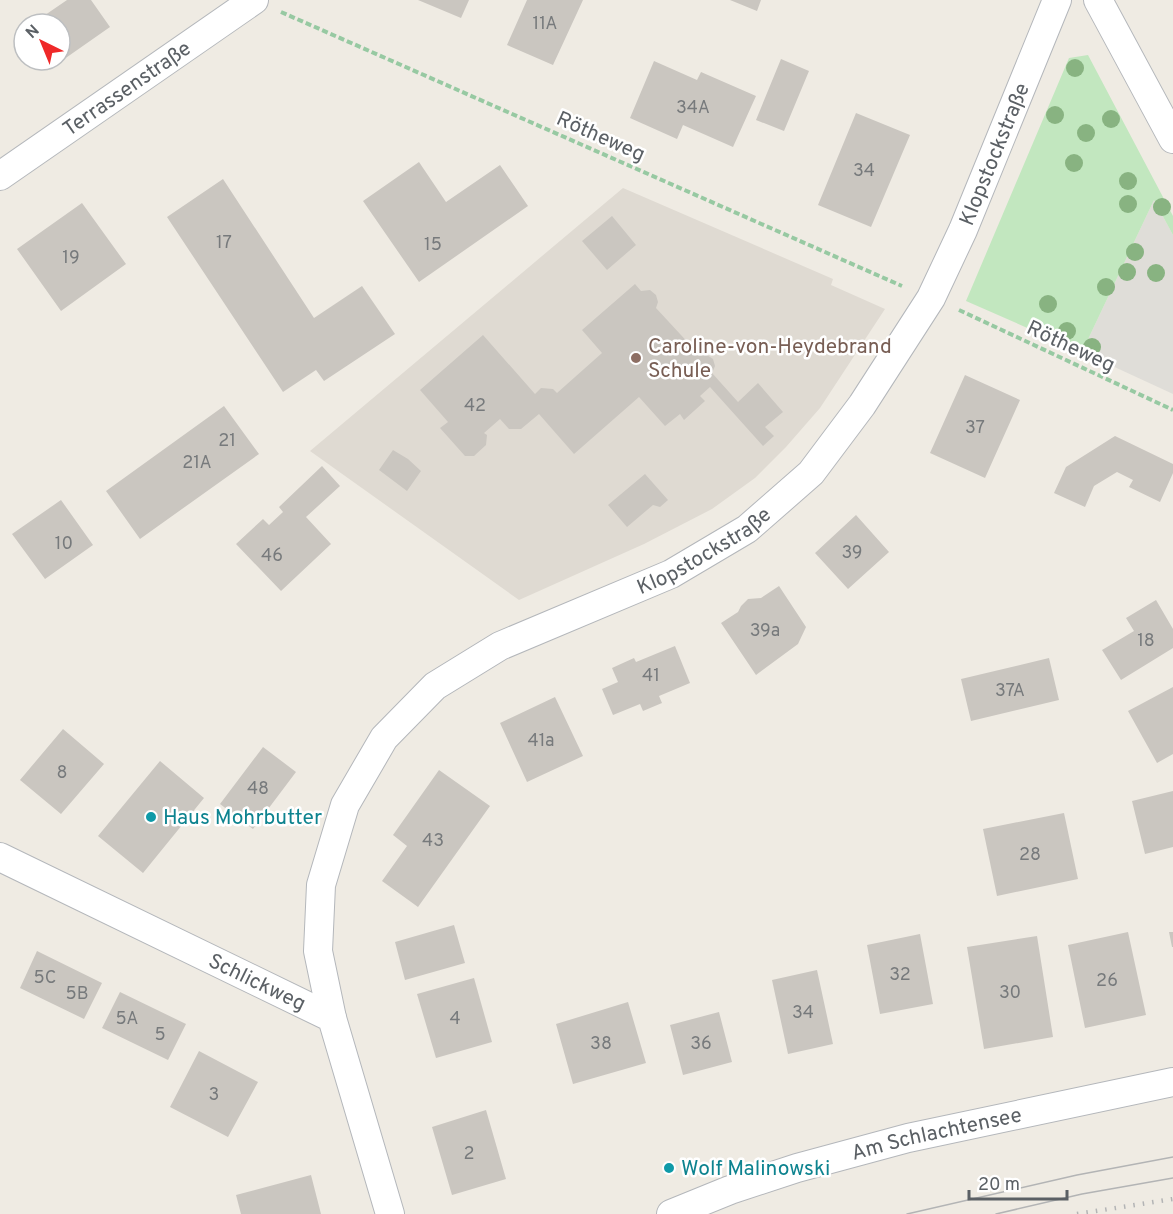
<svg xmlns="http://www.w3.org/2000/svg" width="1173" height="1214" viewBox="0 0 1173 1214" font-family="Overpass,sans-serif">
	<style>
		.industrial { fill: #dfddd8 }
		.education { fill: #dfdad2 }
		.green { fill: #c2e7bf }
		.building { fill: #cac6c0 }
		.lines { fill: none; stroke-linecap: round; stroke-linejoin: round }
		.street-casing { stroke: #b4b7bb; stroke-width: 30 }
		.path { stroke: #97c9a2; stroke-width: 4; stroke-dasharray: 6 3; stroke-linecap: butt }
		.street { stroke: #fff; stroke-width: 28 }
		.tram { stroke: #b3b4b5; stroke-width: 1.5 }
		.rail { stroke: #b3b4b5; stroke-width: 4.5; stroke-dasharray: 1.5 8; stroke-linecap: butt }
		.tree { fill: #88b381 }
		.education-dot { fill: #8d6e63; stroke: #fff; stroke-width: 2 }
		.culture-dot { fill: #0f9aa8; stroke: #fff; stroke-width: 2 }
		.labels { text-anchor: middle; stroke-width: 5; stroke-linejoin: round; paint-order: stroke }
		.number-label { font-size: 18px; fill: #777a7c }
		.street-label { font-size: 21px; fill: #5b6065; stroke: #fff }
		.education-label { font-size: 21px; fill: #785e54; stroke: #fff; text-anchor: start }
		.culture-label { font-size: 21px; fill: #0d838f; stroke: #fff; text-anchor: start }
	</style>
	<rect width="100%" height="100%" fill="#efebe3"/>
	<path class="industrial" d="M1154 200 1173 235V394L1082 352Z"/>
	<path class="education" d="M623 188 833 279 831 285 885 309 820 408 786 447 755 478 712 509 644 544 519 600 310 451Z"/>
	<path class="green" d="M1088 55 1173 216V235L1154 200 1082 352 966 301 1069 58Z"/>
	<path class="building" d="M67 0H91L110 27 60 62V24H32Z
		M418 0H469L461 18Z
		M527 0H583L553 65 507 45Z
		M730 0H761L757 11Z
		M781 59 809 71 784 131 756 120Z
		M654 61 697 80 701 72 756 96 733 147 683 125 677 139 630 118Z
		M856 113 910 135 871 227 818 205Z
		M419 162 446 202 500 165 528 206 419 282 363 201Z
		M223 179 314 318 362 286 395 334 324 381 316 370 283 392 167 217Z
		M82 203 126 264 61 311 17 249Z
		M612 216 636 245 607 270 582 241Z
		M635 284 641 291 650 290 656 295 658 302 656 308 693 348 692 349 698 356 707 355 713 359 715 366 712 373 738 402 758 383 783 412 765 427 774 436 763 446 710 387 700 396 705 401 684 420 680 414 665 426 639 397 574 454 539 414 521 429H509L500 419 484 433 487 435 486 445 474 456H465L440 428 448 422 420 390 483 335 535 394 541 388 553 389 557 393 602 353 582 330Z
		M965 375 1020 400 985 478 930 453Z
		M224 406 259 454 140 539 106 491Z
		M1115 436 1173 464V473L1160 502 1129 487 1133 480 1117 472 1094 486 1085 507 1054 493 1066 467Z
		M393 450 408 459 421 471 407 491 379 470Z
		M322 466 340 486 306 517 331 544 281 591 236 544 263 519 269 525 283 512 279 507Z
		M645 474 668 500 660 507 653 505 627 527 608 505Z
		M61 500 93 545 45 579 12 534Z
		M856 515 889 552 848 589 815 553Z
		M779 586 806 627 798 644 756 675 721 623 738 612 741 606 748 599 761 598Z
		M1156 600 1173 629V648L1121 680 1102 650 1134 631 1126 618Z
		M675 646 690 683 659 696 662 703 643 711 640 704 613 715 602 689 618 682 612 668 634 658 636 662Z
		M1049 658 1059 700 971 721 961 679Z
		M1173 687V754L1157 763 1128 711Z
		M555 697 583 756 527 782 500 723Z
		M63 729 104 764 61 814 20 780Z
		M263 747 296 772 253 829 220 804Z
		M160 761 204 798 143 873 98 836Z
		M439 770 490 806 418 907 382 881 407 846 393 835Z
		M1173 791V847L1145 854 1132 801Z
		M1064 813 1078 879 997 896 983 829Z
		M454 925 465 963 405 980 395 942Z
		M1128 932 1146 1015 1085 1028 1068 945Z
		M1169 932H1173V947H1172Z
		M920 934 933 1004 880 1014 867 945Z
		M1037 936 1053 1037 984 1049 967 947Z
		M37 951 102 983 84 1019 20 988Z
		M817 970 833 1044 788 1054 772 980Z
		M474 978 492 1042 436 1058 417 994Z
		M120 992 186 1024 168 1060 102 1028Z
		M628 1002 646 1063 573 1084 556 1024Z
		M719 1012 732 1062 683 1075 670 1025Z
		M199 1051 258 1082 228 1137 170 1107Z
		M486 1110 506 1179 452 1195 432 1127Z
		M311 1175 321 1214H241L236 1195Z"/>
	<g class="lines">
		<g class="street-casing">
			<g id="street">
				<path d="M1098 0 1173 139"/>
				<path id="s1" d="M0 176 254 0"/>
				<path id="s2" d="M0 857 332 1018 390 1214"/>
				<path id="s3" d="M332 1018 318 951 321 885 345 805 384 738 435 686 500 646 671 574 747 529 811 473 862 405 931 298 963 230 1057 0"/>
				<path id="s4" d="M671 1214 730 1190 797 1168 908 1138 1173 1082"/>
			</g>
		</g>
		<path class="path" d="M281 12 902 286
			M959 310 1173 410"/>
		<use href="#street" class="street"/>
		<path class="tram" d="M907 1214 1077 1175 1173 1157
			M996 1214 1082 1194 1173 1178"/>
		<path class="rail" d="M1077 1214 1173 1199"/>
	</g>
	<g class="tree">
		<circle cx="1075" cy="68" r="9"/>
		<circle cx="1055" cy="115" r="9"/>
		<circle cx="1111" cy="119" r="9"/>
		<circle cx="1086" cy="133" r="9"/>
		<circle cx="1074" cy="163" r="9"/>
		<circle cx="1128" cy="181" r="9"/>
		<circle cx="1128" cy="204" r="9"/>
		<circle cx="1162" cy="207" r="9"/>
		<circle cx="1135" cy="252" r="9"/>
		<circle cx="1127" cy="272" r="9"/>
		<circle cx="1156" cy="273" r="9"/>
		<circle cx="1106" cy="287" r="9"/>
		<circle cx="1048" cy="304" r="9"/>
		<circle cx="1067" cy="331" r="9"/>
		<circle cx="1092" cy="347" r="9"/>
	</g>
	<circle class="education-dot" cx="636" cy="358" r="6"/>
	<g class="culture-dot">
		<circle cx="151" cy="817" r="6"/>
		<circle cx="669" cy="1168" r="6"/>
	</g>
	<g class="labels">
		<g class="number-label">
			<text x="545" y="29">11A</text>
			<text x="693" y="113">34A</text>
			<text x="864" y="176">34</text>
			<text x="224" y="248">17</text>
			<text x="433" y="250">15</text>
			<text x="71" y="263">19</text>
			<text x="475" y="411">42</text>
			<text x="975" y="433">37</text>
			<text x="227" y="446">21</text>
			<text x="197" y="468">21A</text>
			<text x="64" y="549">10</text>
			<text x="852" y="558">39</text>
			<text x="272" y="561">46</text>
			<text x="765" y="636">39a</text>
			<text x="1146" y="646">18</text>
			<text x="651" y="681">41</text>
			<text x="1010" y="696">37A</text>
			<text x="541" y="746">41a</text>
			<text x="62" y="778">8</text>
			<text x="258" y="794">48</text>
			<text x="433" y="846">43</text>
			<text x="1030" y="860">28</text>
			<text x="900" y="980">32</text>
			<text x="45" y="983">5C</text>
			<text x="1107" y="986">26</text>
			<text x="1010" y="998">30</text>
			<text x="77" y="999">5B</text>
			<text x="803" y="1018">34</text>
			<text x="127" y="1024">5A</text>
			<text x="455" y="1024">4</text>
			<text x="160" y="1040">5</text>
			<text x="601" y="1049">38</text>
			<text x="701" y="1049">36</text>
			<text x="214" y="1100">3</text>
			<text x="469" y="1159">2</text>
		</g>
		<g class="street-label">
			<text dy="7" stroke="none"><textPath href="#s1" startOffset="154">Terrassenstraße</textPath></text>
			<text transform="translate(601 136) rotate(24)" y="7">Rötheweg</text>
			<text dy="7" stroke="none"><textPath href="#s3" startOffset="1173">Klopstockstraße</textPath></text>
			<text transform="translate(1071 346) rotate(25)" y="7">Rötheweg</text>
			<text dy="7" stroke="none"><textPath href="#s3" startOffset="670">Klopstockstraße</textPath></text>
			<text dy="7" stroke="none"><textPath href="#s2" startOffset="286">Schlickweg</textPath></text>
			<text dy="7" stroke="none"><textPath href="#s4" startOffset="278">Am Schlachtensee</textPath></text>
		</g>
		<g class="education-label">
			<text x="648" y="353">Caroline-von-Heydebrand<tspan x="648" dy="24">Schule</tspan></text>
		</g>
		<g class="culture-label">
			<text x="163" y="824">Haus Mohrbutter</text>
			<text x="681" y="1175">Wolf Malinowski</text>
		</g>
	</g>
	<g transform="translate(42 42) rotate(317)"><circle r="28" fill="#ffffff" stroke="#bdbfc1" stroke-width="1.5"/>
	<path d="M0-4.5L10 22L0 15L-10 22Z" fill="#ef2929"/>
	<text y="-9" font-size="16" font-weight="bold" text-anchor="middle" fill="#5b6065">N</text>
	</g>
	<path d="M969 1190v9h98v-9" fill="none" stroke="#5b6065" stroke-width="3"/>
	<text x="978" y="1190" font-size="18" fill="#5b6065" stroke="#ffffff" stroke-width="4.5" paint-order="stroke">20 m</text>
</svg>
